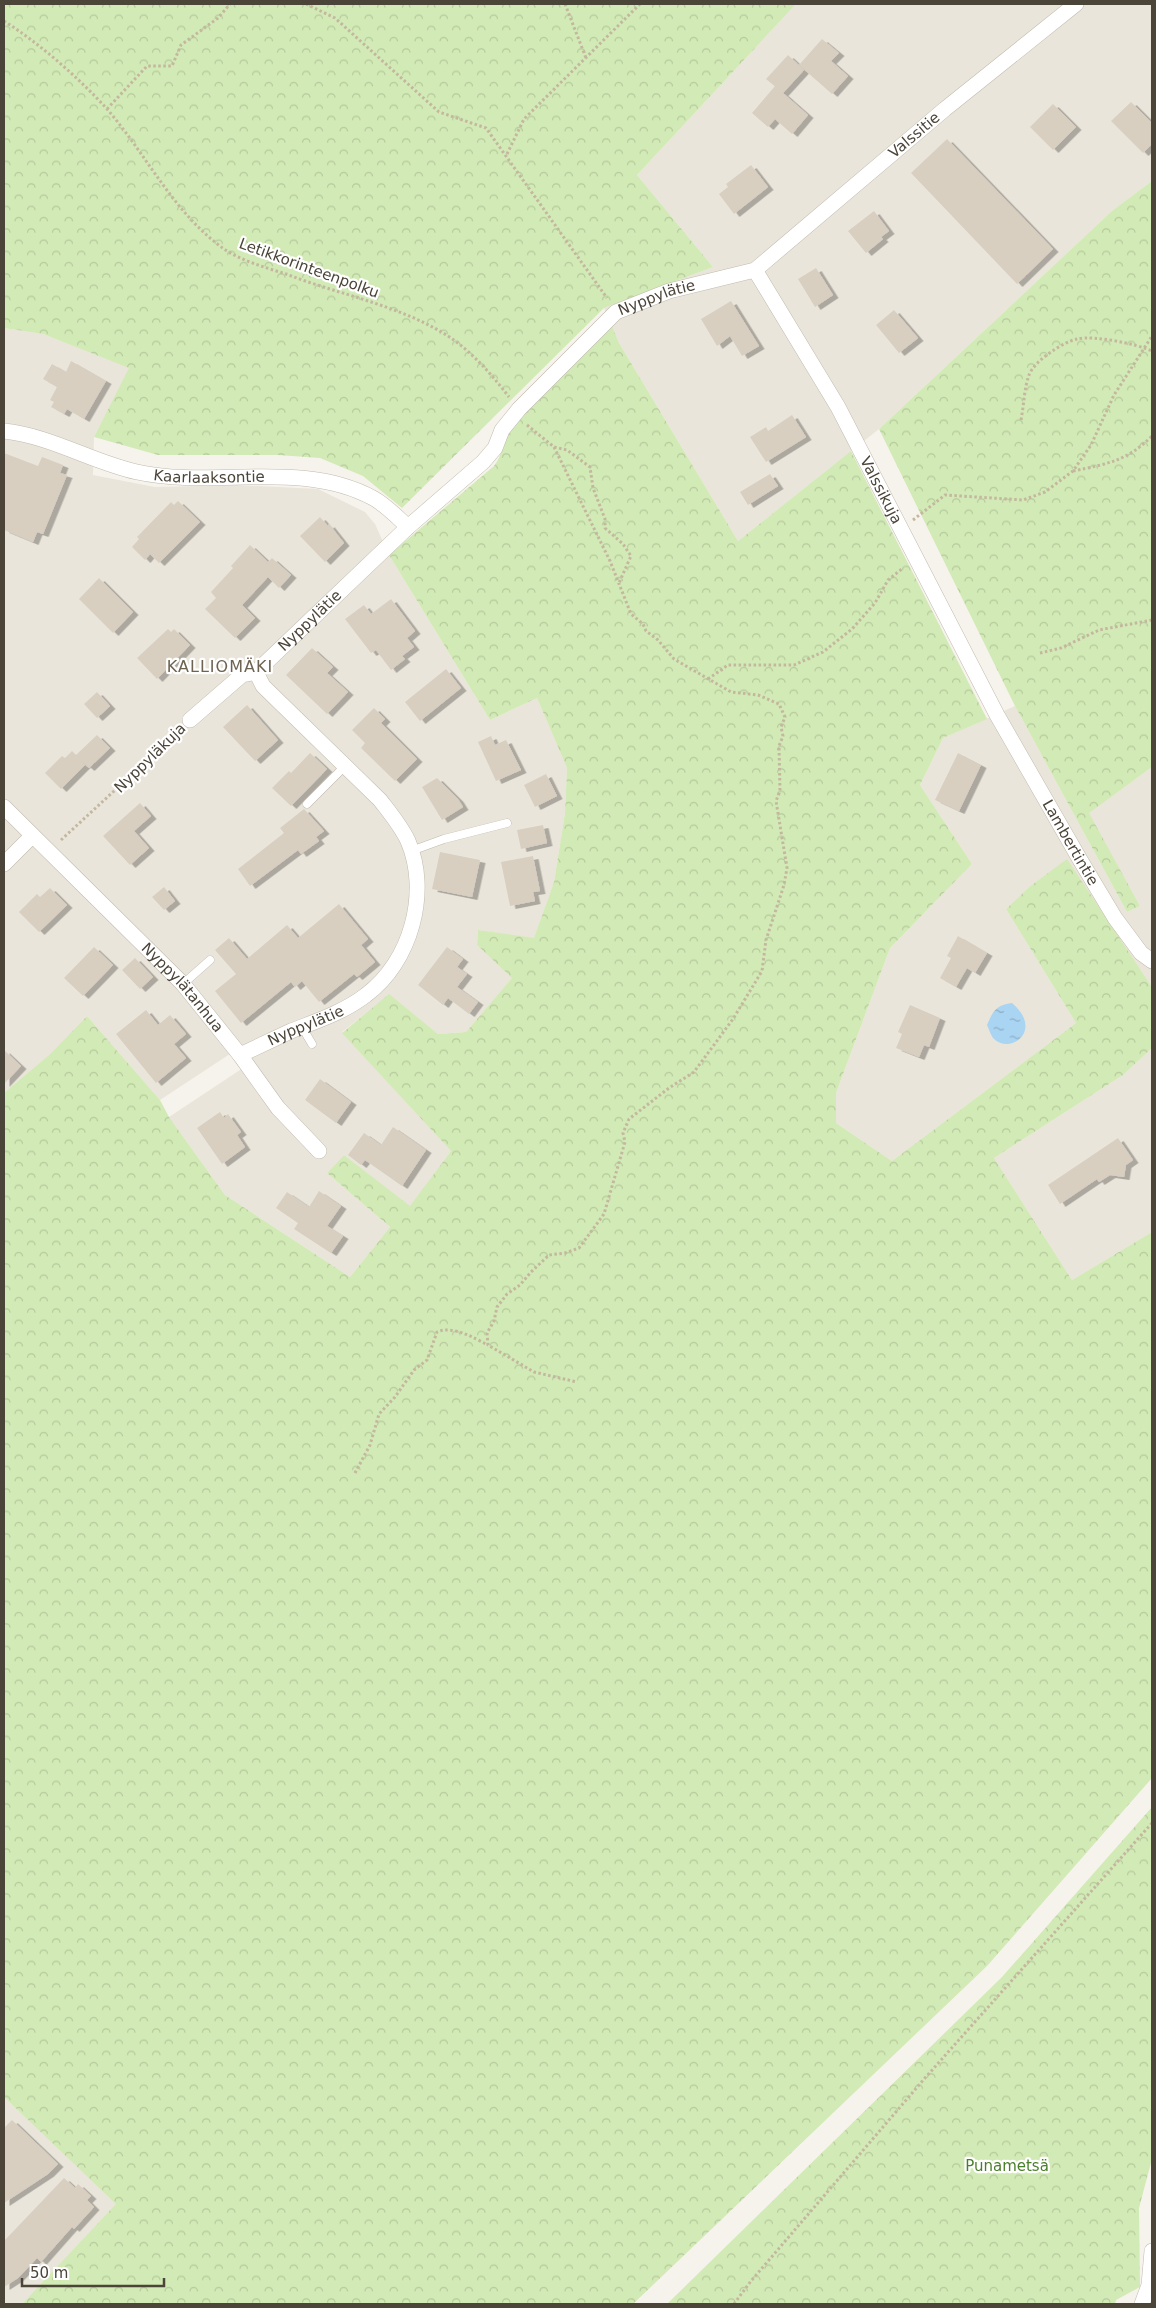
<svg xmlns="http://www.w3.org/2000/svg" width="1156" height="2308" viewBox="0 0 1156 2308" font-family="'DejaVu Sans',sans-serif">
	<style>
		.residential { fill: #eae5da }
		.forest { fill: url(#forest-crowns) }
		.water { fill: url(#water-ripples) }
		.building { fill: #d8cfc1; filter: url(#shadow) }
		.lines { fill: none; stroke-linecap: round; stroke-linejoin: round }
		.lane-casing { stroke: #c2bbae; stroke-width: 9 }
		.street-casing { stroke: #c2bbae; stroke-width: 16 }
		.path { stroke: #c4b79f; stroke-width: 3; stroke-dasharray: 2.5 2.5; stroke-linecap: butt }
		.lane { stroke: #fff; stroke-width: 8 }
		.street { stroke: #fff; stroke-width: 15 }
		.labels { text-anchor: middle; stroke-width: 4.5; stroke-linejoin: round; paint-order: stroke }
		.street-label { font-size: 15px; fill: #4b4439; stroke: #fff }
		.park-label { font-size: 15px; fill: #4a7f2a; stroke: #fff }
		.neighbourhood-label { font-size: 16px; letter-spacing: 1px; fill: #6e6250; stroke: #fff }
	</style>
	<defs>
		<pattern id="forest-crowns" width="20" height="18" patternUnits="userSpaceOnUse" patternTransform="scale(1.25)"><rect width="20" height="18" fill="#d2eab5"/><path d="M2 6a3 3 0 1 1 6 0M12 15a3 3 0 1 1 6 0" fill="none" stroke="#b6ca9c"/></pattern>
		<pattern id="water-ripples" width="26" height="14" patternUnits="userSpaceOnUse" patternTransform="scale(1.25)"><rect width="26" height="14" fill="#a9d4f2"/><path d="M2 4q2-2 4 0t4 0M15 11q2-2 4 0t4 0" fill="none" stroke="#8caec5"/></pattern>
		<filter id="shadow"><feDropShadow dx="5.5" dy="3" stdDeviation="0" flood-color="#0004"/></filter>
	</defs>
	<rect width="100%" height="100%" fill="#f6f3ec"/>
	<path class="residential" d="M796 4H1152V181L1113 210 879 429 738 541 619 343 604 308 713 267 637 175Z
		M4 328 43 334 130 368 94 437 93 475 155 487 237 485 318 489 365 512 375 524 389 555 490 720 537 698 567 768 565 813 554 882 534 939 478 930 477 945 513 977 466 1032 438 1034 389 995 342 1032 451 1151 410 1207 344 1155 327 1173 390 1227 350 1277 225 1195 169 1117 246 1066 236 1050 160 1100 87 1016 50 1054 4 1093Z
		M1015 706 1127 912 1140 906 1088 813 1152 767V987L1067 860 1029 887 1006 909 1076 1023 892 1161 836 1123V1093L890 948 972 864 920 785 943 738Z
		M1152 1048V1232L1072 1280 994 1158 1123 1075Z
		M4 2097 117 2204 22 2304H4Z"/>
	<path class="forest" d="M4 4H796L637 175 713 267 604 308 402 508 363 476 320 458 278 455H158L94 437 129 368 43 334 4 328Z
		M1152 181V767L1089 813 1140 906 1127 912 1015 706 879 429 1113 210Z
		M612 326 619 343 738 541 851 451 987 719 943 738 920 785 972 864 890 948 836 1093V1123L892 1161 1076 1023 1006 909 1029 887 1067 859 1152 987V1048L1123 1075 994 1158 1072 1280 1152 1232V1778L987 1966 633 2304H22L116 2204 4 2097V1093L50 1054 87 1016 160 1100 169 1117 225 1195 350 1277 390 1227 327 1173 344 1155 410 1206 451 1151 342 1033 389 994 438 1034 466 1032 512 978 477 945 478 930 534 938 554 882 565 813 567 768 537 698 490 720 389 555 494 466C503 454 503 441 512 429 540 392 579 359 612 326Z
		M1152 1807V2159L1139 2208 1140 2287 1116 2300 1115 2304H667L1002 1977Z"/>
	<path class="water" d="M1012 1003C1044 1030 1011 1055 994 1039 991 1036 989 1029 987 1025 993 1011 996 1005 1012 1003Z"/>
	<path class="building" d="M822 39 839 53 831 61 848 76 832 94 799 65Z
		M788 55 804 70 783 93 766 79Z
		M775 86 808 115 792 134 775 119 768 127 752 113Z
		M1131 102 1152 123V144L1143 153 1111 121Z
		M1053 104 1076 127 1053 150 1030 127Z
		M947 139 1053 249 1017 284 911 173Z
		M751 165 768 187 734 214 719 194 728 187 726 184Z
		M874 211 889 231 881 237 883 239 866 253 848 231Z
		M816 268 833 295 815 307 798 279Z
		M731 301 759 346 742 356 730 336 717 346 701 319Z
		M894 310 918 338 899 353 876 325Z
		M71 361 106 381 84 419 67 409 64 414 51 407 54 402 50 400 57 387 43 379 52 364 66 372Z
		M792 415 806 437 766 462 750 437 766 427 768 431Z
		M4 453 38 466 42 457 63 465 60 473 67 475 43 534 37 532 33 542 4 530Z
		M770 474 778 486 748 505 740 492Z
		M178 501 200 522 159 563 150 554 145 560 132 547 139 539 137 537 171 502 174 505Z
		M320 517 328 526 329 524 344 543 325 562 300 536Z
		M250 545 268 562 272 558 291 575 279 588 268 577 242 605 255 618 235 638 205 609 216 598 211 592 233 568 231 566Z
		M99 578 133 612 113 633 79 599Z
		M391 599 415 631 407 638 414 647 402 656 405 659 391 670 376 650 371 653 345 619 364 605 371 614Z
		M168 629 171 632 174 629 190 645 157 679 137 658Z
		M312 648 333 667 327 673 348 692 327 714 286 675Z
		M446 669 461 688 420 721 405 702Z
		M97 692 110 706 97 718 84 704Z
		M247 705 278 740 255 761 223 727Z
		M374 708 385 719 381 723 417 759 395 781 361 748 365 743 352 730Z
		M97 735 110 748 89 768 80 760 85 765 61 789 45 773 62 756 65 758 72 751 76 755Z
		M491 736 495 745 506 740 521 770 496 781 478 742Z
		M310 753 327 769 291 806 272 788 289 771 291 773Z
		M958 753 981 765 959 811 935 800Z
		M546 774 557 796 535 807 524 785Z
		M437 778 458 799 463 807 442 820 422 787Z
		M140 803 151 816 134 831 149 848 130 865 103 836Z
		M304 809 324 831 316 837 319 841 301 854 298 850 250 886 238 869 284 833 280 828Z
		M543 825 547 843 521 849 517 830Z
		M440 852 480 860 472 897 432 889Z
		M533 856 540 891 533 892 535 901 510 906 501 862Z
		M164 887 175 901 164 910 152 897Z
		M50 888 67 905 39 932 19 912 37 894 40 897Z
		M339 904 368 939 361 945 375 962 357 977 354 974 319 1002 302 981 295 987 291 982 241 1023 215 991 236 974 215 950 229 938 247 959 287 925 298 938Z
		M958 936 987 953 975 973 967 968 956 987 940 978 951 958 947 956Z
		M94 947 113 965 83 996 64 978Z
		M447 947 463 959 457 967 467 974 457 987 478 1002 469 1014 448 998 443 1005 418 985Z
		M135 958 153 977 140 989 122 970Z
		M910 1005 940 1018 929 1047 924 1045 919 1057 896 1048 902 1034 898 1032Z
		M146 1010 158 1025 170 1015 186 1034 174 1044 186 1058 156 1083 116 1034Z
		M4 1050 21 1066 4 1084Z
		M320 1079 351 1102 336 1123 305 1100Z
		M220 1112 224 1118 228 1114 241 1132 237 1135 245 1147 222 1164 197 1128Z
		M393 1127 426 1150 402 1186 365 1160 361 1165 348 1155 364 1133 381 1145Z
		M1118 1138 1133 1160 1126 1165 1124 1177 1110 1175 1099 1182 1097 1179 1060 1204 1048 1185Z
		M319 1191 341 1206 327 1226 343 1236 331 1253 294 1229 298 1223 276 1208 287 1192 309 1207Z
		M12 2120 58 2164 48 2174 4 2203V2128Z
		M64 2178 75 2188 78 2184 91 2196 87 2200 94 2207 74 2229 72 2227 41 2262 37 2258 18 2278 4 2287V2241Z"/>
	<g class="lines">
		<g class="lane-casing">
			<path id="lane" d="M307 804 345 766
				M411 851 444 839 507 823
				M183 984 210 960
				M302 1027 312 1044"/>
		</g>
		<g class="street-casing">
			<g id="street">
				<path id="s1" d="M755 270 838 407 997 715 1079 858 1115 918 1141 953 1152 961"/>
				<path id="s2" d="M4 431C51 436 92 462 137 472 214 489 301 459 373 498 386 505 397 517 408 527"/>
				<path d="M190 720 242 675 256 672"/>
				<path id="s3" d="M4 807 183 984 240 1055 278 1108 319 1151"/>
				<path d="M4 864 32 836"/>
				<path id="s4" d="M240 1055C257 1047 274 1039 291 1031 317 1021 344 1012 366 995 411 962 430 892 408 841 401 826 390 813 380 800L263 686 256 672 408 527 483 462 495 448 502 430 519 409 616 312 669 291 755 270 945 109 1076 4"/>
				<path d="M1142 2304 1149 2285 1152 2251"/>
			</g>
		</g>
		<path class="path" d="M306 4 335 18 439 112 486 128 607 298
			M565 4 586 58
			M4 21C39 43 79 78 107 109 146 154 172 210 220 246 238 260 264 267 286 274 335 293 392 304 438 330 467 346 489 371 509 397
			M107 109 147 66H172L181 45 218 18 230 4
			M507 154 524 119 640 4
			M1021 420C1024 405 1024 389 1029 375 1034 361 1063 342 1077 339 1094 335 1137 344 1152 351
			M527 425 554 447 567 450 590 467 593 488 605 519V528L623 544 631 556 619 583
			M554 447 610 561 631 614 643 624 646 631 658 640 674 659 731 692 758 695 779 704 785 717 781 727 783 736 779 746 780 791 776 801 787 868 784 885 766 940 762 971 733 1019 694 1072 669 1088 629 1119 623 1133 625 1142 604 1214 579 1248 565 1253 549 1255 531 1272 520 1285 507 1294 497 1307 494 1321 487 1333 488 1345 534 1372 577 1382
			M1073 471C1107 464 1127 461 1152 436
			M913 520 945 495 1023 500 1045 492 1073 471 1091 445 1114 395 1152 336
			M1040 653 1061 648 1099 630 1152 620
			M708 679 728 665H794L823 652 852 629 875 603 888 580 903 568
			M61 840 179 731
			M355 1473 370 1445 379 1414 395 1397 414 1370 427 1360 437 1332C453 1325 474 1338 488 1345
			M734 2304 751 2281 925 2078 1152 1823"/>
		<use href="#lane" class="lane"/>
		<use href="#street" class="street"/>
	</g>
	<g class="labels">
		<g class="street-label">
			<text dy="5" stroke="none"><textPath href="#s4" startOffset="1405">Valssitie</textPath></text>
			<text transform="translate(309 268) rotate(20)" y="5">Letikkorinteenpolku</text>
			<text dy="5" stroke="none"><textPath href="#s4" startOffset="1094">Nyppylätie</textPath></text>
			<text dy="5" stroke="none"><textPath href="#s2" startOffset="212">Kaarlaaksontie</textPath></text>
			<text dy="5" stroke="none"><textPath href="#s1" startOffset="254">Valssikuja</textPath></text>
			<text dy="5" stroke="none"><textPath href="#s4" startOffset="614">Nyppylätie</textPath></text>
			<text transform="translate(150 758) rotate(-44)" y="5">Nyppyläkuja</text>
			<text dy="5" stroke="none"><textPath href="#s1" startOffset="654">Lambertintie</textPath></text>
			<text dy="5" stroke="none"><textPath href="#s3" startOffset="254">Nyppylätanhua</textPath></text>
			<text dy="5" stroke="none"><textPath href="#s4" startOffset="72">Nyppylätie</textPath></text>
		</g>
		<g class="park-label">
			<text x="1007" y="2171">Punametsä</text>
		</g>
		<g class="neighbourhood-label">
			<text x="220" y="672">KALLIOMÄKI</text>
		</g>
	</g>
	<rect width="1156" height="2308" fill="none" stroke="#4b4439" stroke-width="10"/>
	<path d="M22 2278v8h142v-8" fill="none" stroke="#4b4439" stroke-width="2.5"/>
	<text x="30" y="2278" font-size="15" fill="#4b4439" stroke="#ffffff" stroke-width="4" paint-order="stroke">50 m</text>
</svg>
